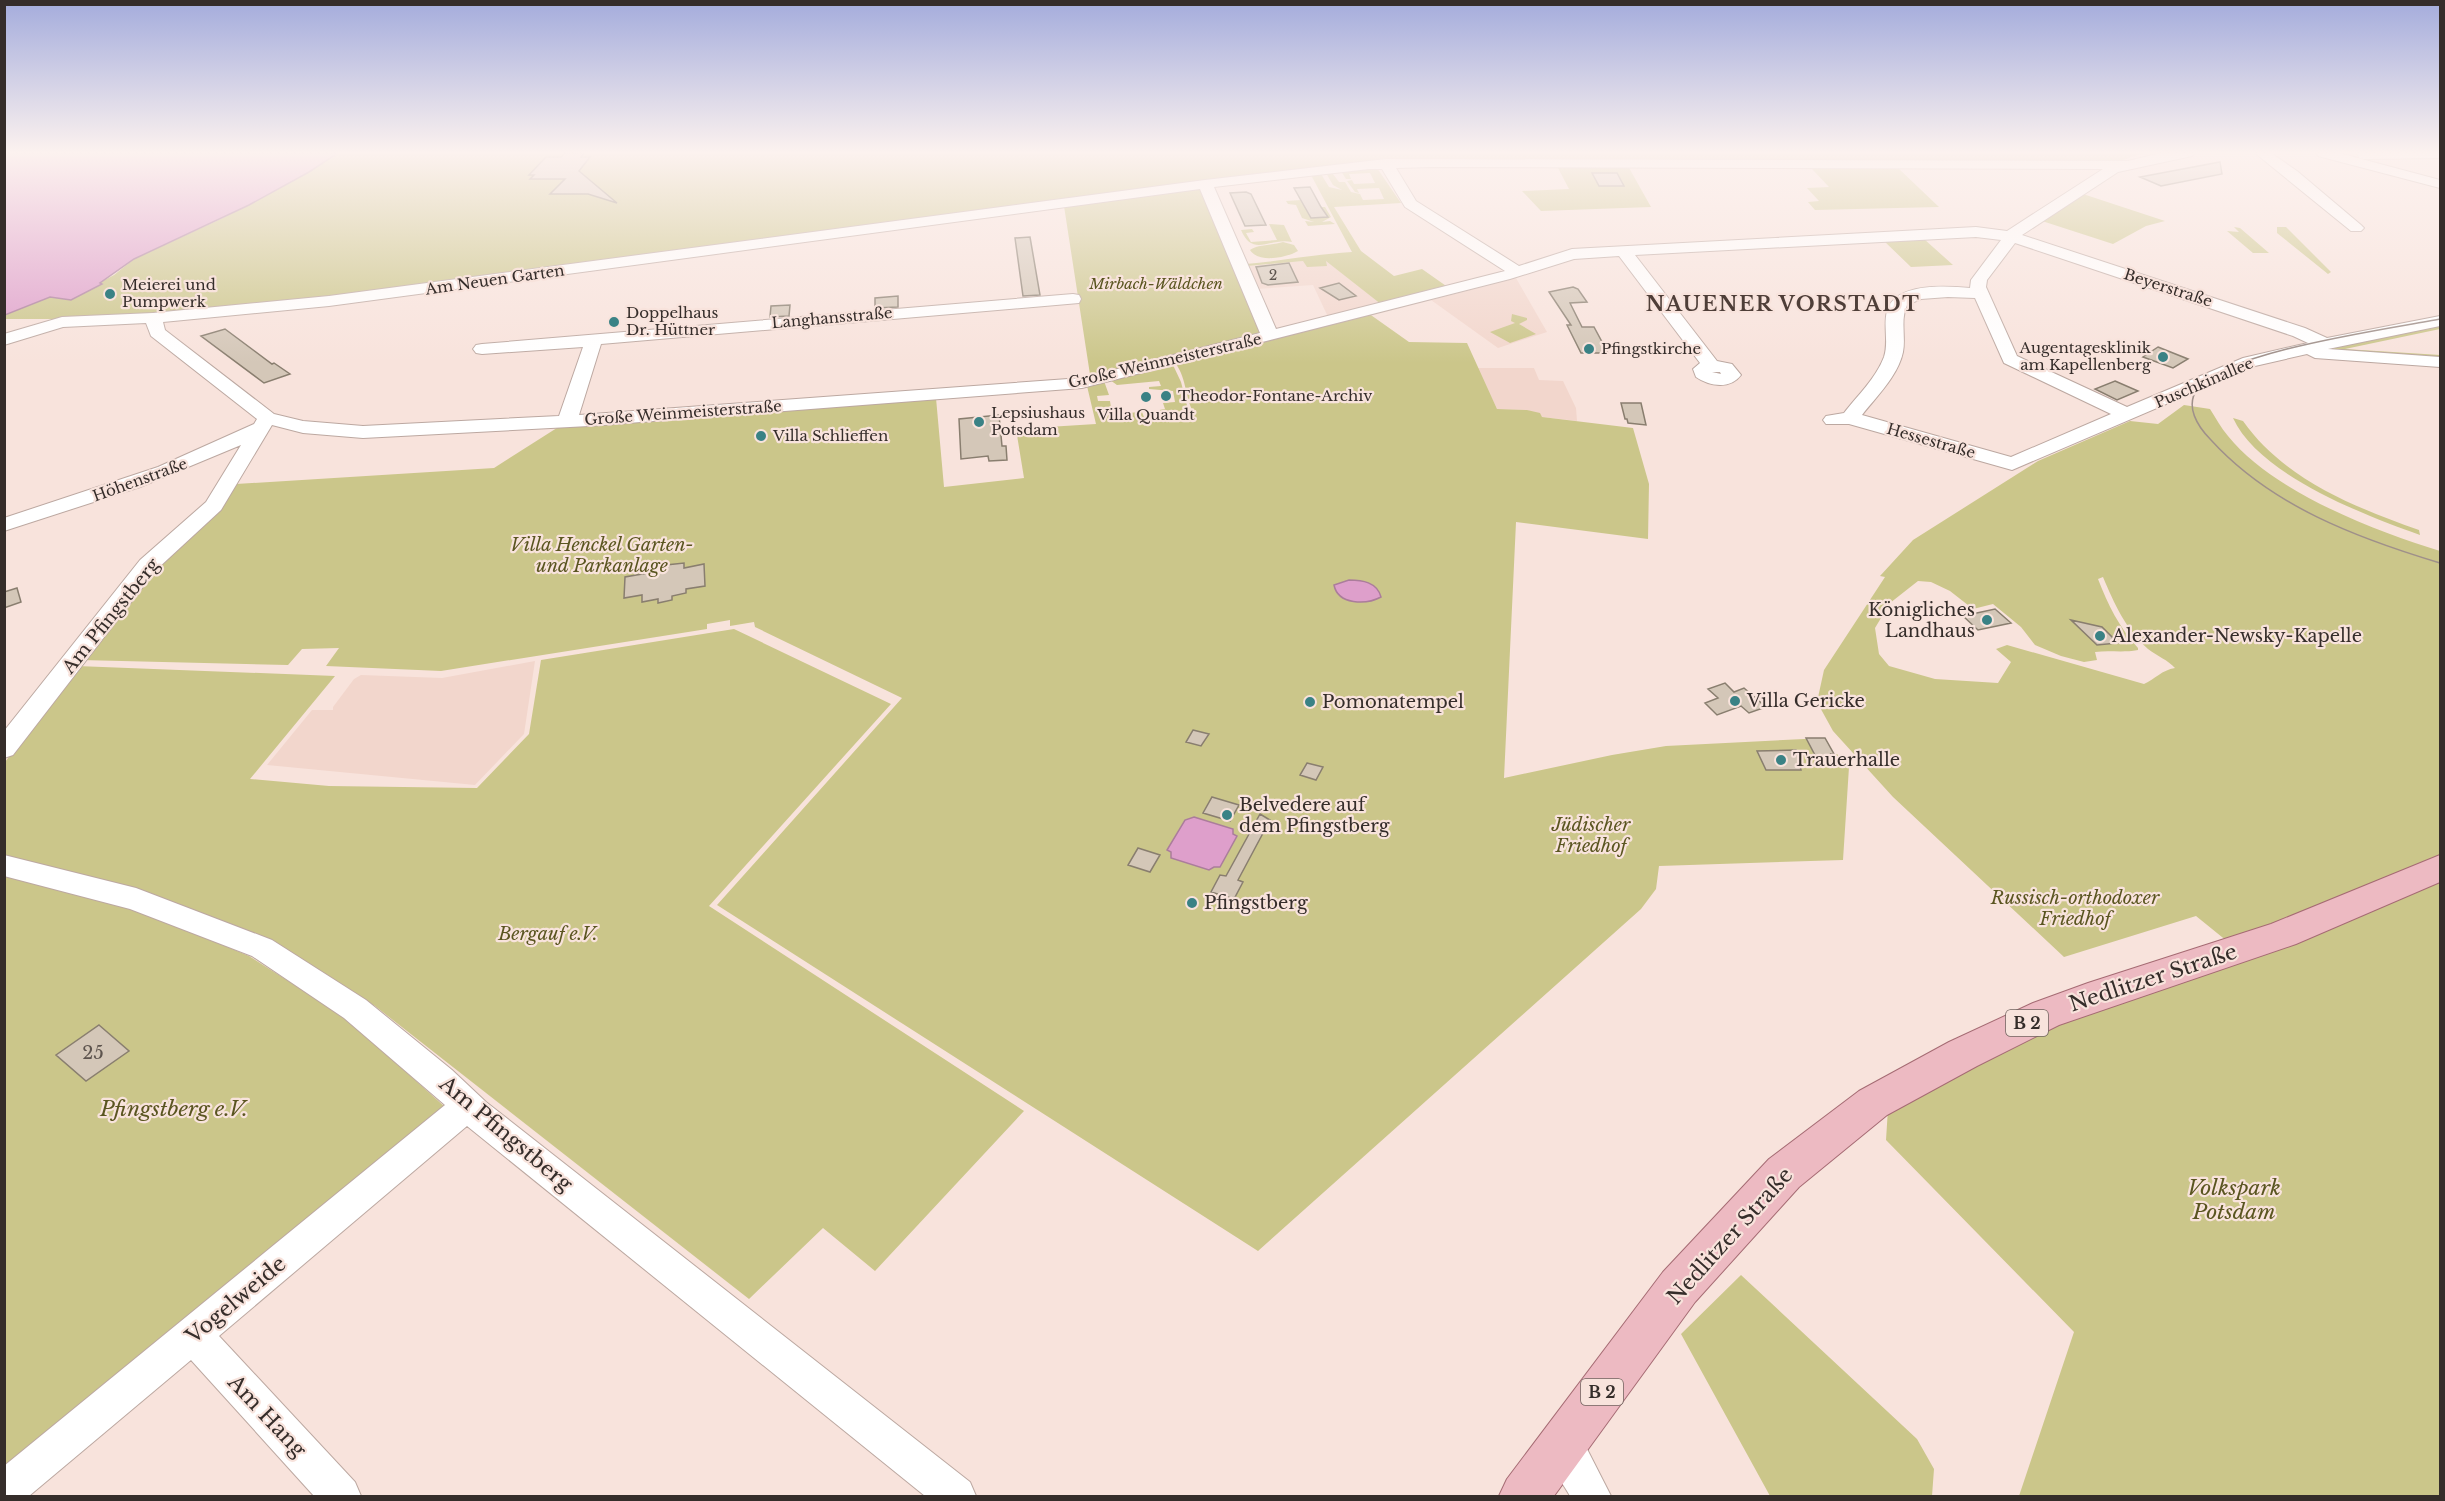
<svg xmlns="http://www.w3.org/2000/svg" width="2445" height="1501" viewBox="0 0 2445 1501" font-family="'Libre Baskerville',serif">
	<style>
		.built { fill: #f2d6cc }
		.green { fill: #cbc68a; fill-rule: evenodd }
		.water { fill: #de9fcb; stroke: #ab7d9b; stroke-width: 1.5 }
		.building { fill: #d4c7b8; stroke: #897e6f; stroke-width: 1.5 }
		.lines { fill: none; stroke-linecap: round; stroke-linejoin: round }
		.minor-casing { stroke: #bca8a1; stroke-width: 2 }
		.major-casing { stroke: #a56b73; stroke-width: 2 }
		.minor { fill: #fff; fill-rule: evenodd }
		.major { fill: #edbac2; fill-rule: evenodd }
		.tram { stroke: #9f908a; stroke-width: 1.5 }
		.poi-dot { fill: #3a8285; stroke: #f8e3dc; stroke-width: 2 }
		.labels { text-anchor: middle; stroke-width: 4.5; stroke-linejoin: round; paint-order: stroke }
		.far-number-label { font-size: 14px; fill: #5d544e }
		.far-street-label { font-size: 15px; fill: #352d2a; stroke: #f8e3dc }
		.far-park-label { font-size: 15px; font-style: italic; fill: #5a5520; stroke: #f8e3dc }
		.far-poi-label { font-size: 15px; fill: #352d2a; stroke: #f8e3dc; text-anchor: start }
		.shield { fill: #f8e3dc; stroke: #70645f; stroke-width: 1.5 }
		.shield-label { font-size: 16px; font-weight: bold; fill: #352d2a }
		.park-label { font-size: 18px; font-style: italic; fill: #5a5520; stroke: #f8e3dc }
		.poi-label { font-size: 18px; fill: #352d2a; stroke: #f8e3dc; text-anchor: start }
		.street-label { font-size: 18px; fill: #352d2a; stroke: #f8e3dc }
		.near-number-label { font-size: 18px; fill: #5d544e }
		.far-district-label { font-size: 20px; font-weight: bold; letter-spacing: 1.5px; fill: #4e3e38; stroke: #f8e3dc }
		.near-street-label { font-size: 21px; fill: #352d2a; stroke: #f8e3dc }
		.near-park-label { font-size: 21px; font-style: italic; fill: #5a5520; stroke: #f8e3dc }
	</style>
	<rect width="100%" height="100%" fill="#f8e3dc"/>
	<path class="built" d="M1324 259 1382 305 1329 319 1313 285 1256 289 1247 266Z
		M1516 278 1547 332 1498 348 1431 300Z
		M1477 368H1534L1539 380 1563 381 1576 408 1577 421 1542 417 1527 410 1497 409Z
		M535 661 524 734 475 785 267 765 312 710H333V707L354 679 361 675 442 678Z"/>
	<path class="green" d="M338 153H2144L2120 161 2105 162 1385 161 433 287 161 314 70 319H5V314L50 297 65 299 99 283 114 275 134 259 223 218 309 172Z
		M1557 166H1628L1651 207 1541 211 1522 191 1569 189Z
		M1897 167 1939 207 1815 210 1808 202 1819 201 1807 188 1829 187 1812 169Z
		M1377 168 1401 203 1334 207 1361 251 1394 276 1422 269 1449 288 1382 305 1326 261 1327 266 1307 267 1303 261 1247 266 1246 264C1282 261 1316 254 1352 252L1311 175 1321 174 1329 187 1342 190 1333 185 1326 173 1338 172 1340 173 1333 174 1339 182H1345L1351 192 1360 194 1363 200 1384 199 1379 188 1357 189 1359 193 1355 192 1347 181 1352 180 1354 184 1375 183 1370 173 1349 174 1351 179H1346L1341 171Z
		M1202 189 1263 335 1091 381 1064 206 1181 190Z
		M2083 194 2165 221 2146 226 2113 244 2039 220Z
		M1301 200 1312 218 1327 217 1321 207H1325L1331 217 1322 222 1330 221 1335 224 1308 226 1305 221 1314 222 1302 218 1296 205 1288 204 1286 201Z
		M1269 224 1284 225 1292 242C1270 237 1253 258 1241 230L1252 229 1254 232 1246 233 1251 242 1277 240Z
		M2234 227 2240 228 2269 253H2253L2227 231 2239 232Z
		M2277 227H2286L2331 272 2328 274 2277 233Z
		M1924 239 1953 265 1911 267 1884 241Z
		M1283 242 1294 245 1298 251C1288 257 1259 264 1250 250 1255 245 1273 245 1283 242Z
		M1368 313 1409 342 1467 343 1497 409 1527 410 1540 413 1542 417 1633 428 1649 484 1648 539 1516 522 1504 778 1612 755 1666 746 1825 738 1834 754H1837L1849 767 1843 860 1659 866 1656 889 1641 909 1258 1251 717 905 902 698 755 627 754 622 730 626V620L707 624V629L441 671 326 666 339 648 302 649 288 665 80 660 153 564 236 484 494 468 560 426 936 398 944 487 1024 478 1016 429 1096 424 1087 386 1104 381 1109 395 1097 396 1098 401H1110L1112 414 1142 412 1145 420 1156 419 1154 411 1165 409 1163 403 1175 402 1173 391 1149 389V387L1161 386 1159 381 1117 385 1110 380 1173 365 1181 382 1190 417 1195 415C1185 400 1187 379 1176 364Z
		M1512 314 1527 318V320L1519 324 1536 334 1510 343 1490 332 1515 323 1511 321Z
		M2440 325V329L2345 349 2440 355V359L2352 354 2332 348Z
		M2184 405 2210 409C2216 418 2221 428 2228 436 2272 491 2374 531 2440 551V1496H2019L2074 1332 1886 1140 1889 1093 2238 950 2196 916 2064 957 1893 797 1833 731 1817 702 1824 670 1885 577 1880 576 1913 540 2038 461 2130 421 2158 424ZM2103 577C2114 603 2126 630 2148 649 2157 656 2168 660 2175 668 2162 670 2155 679 2144 684L2007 645 1996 649 2011 662 1998 683 1935 679 1889 666 1879 654 1875 628 1890 603 1918 581 1931 582 1950 591 1973 609 1993 604 2021 627 2035 645 2061 656 2084 662 2097 660 2095 652C2110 650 2122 653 2138 650V648C2119 627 2108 605 2098 579Z
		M2233 418 2243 421C2284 479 2354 507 2419 530L2420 535C2364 515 2259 475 2233 418Z
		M734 629 891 704 709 906 1024 1111 875 1271 823 1228 749 1299 375 1006 270 941 5 859V762L77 666 335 676 250 779 329 786 477 788 529 734 541 660Z
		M5 873 127 905 249 956 345 1017 445 1107 5 1466Z
		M1741 1275 1917 1439 1934 1469 1932 1496H1770L1681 1334Z"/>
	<path class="water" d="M5 153H338L309 172 249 205 134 259 100 283 102 284 71 300 50 297 5 315Z
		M1349 580C1362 580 1377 582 1381 597 1366 605 1338 605 1334 585Z
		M1194 817 1233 829V834L1237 836 1220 867H1214L1209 870 1171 858V852L1167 850 1185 820Z"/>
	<path class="building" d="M565 153H584L581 157H590L579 171 617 203 588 194H550L565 179H530L534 175H529L546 157H561Z
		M2220 162 2222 174 2161 186 2140 177Z
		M1592 173H1617L1624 186H1599Z
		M1310 187 1321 207 1328 217 1311 218 1294 188Z
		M1246 192 1251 194 1266 225 1245 226 1230 193Z
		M1030 237 1040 295 1023 296 1015 238Z
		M1289 263 1298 282 1268 285 1262 283 1256 267Z
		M1339 283 1356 296 1339 300 1320 288Z
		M1573 287 1578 289 1587 302 1570 303 1582 327H1594L1608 353H1581L1567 325H1571L1549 292Z
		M898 296V307L875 308V298Z
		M790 305 789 316 770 317 771 306Z
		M225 329 272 364 274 363 290 374 264 383 201 336Z
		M2158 347 2188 359 2173 368 2143 357Z
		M2115 381 2138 391 2117 400 2095 389Z
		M1621 403H1641L1646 425 1628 423 1627 419H1625Z
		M999 415 1002 446H1006L1007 460 989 461 988 456 961 459 959 419Z
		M684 563V568L704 564 705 586 686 589V593L672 596V600L658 603V599L642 602V595L624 598 625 577 665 570 666 565Z
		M17 588 21 602 4 608V592Z
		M1995 609 2011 623 1978 630 1963 616Z
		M2071 620 2102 627 2118 643 2097 645Z
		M1725 683 1734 692 1744 688 1766 707 1749 713 1741 706 1717 715 1705 703 1718 698 1708 689Z
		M1193 730 1209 734 1201 746 1186 742Z
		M1806 738H1825L1834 754H1831L1832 756 1816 757Z
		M1796 750 1803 766H1800L1801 770H1766L1757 751Z
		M1307 763 1323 767 1316 780 1300 775Z
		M1212 797 1239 805 1230 821 1203 813Z
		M1260 814 1270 820 1238 880 1243 882 1234 899 1211 892 1220 875 1226 876Z
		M1138 848 1160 855 1150 872 1128 865Z
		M99 1025 129 1051 86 1081 56 1055Z"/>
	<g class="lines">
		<g class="minor-casing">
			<path id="minor" d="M2161 153H2194L2192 156 2118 172 2022 235 2305 328 2327 338 2440 316V326L2328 349 2440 357V367L2315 358 2307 354 2255 366 2012 470 1849 424H1826L1823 420 1826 416 1844 413C1858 395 1876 378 1884 357 1889 342 1883 326 1887 311 1895 282 1947 286 1970 288L1971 280 2001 240 1976 237 1635 255 1717 361 1732 364 1741 375C1730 390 1709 386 1696 377L1693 369 1700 363 1619 256 1574 259 1510 279 1082 388 589 426 363 438 303 433 272 425 221 510 156 570 13 755 4 758V731L140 560 206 502 241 445 140 487 4 531V518L158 467 254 424 257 419 151 336 146 323 63 327 4 345V334L62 317 153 313 329 296 1205 180 1386 159 2128 161ZM1433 167 2103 169 2007 231 1976 227 1572 249 1519 266 1416 201 1396 168ZM1369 169H1382L1405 207 1505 271 1276 329 1214 187ZM1200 189 1260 333 1082 378 579 415 601 344 1079 303 1081 299 1079 295 1073 294 482 344 476 345 473 349 476 353 482 354 583 347 559 416 363 426 303 421 274 414 165 330 163 322 329 306ZM2015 243 2293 336 2308 343 2243 358 2127 407 2017 356 1986 287 1987 280ZM1948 297 1975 298 2004 363 2111 414 2011 457 1862 415C1876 397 1898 376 1903 352 1906 337 1900 320 1907 305L1921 299ZM1712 372H1720L1721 374Z
				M2255 153H2271L2297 171 2361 225 2364 228 2361 231H2351Z
				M2316 153H2339L2440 180V188L2318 156Z
				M2358 153H2440V158L2364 159 2359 158Z
				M4 855 136 888 272 940 366 1000 452 1070 486 1102 970 1482 976 1496H925L467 1126 219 1336 355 1482 361 1496H314L191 1360 29 1496H4V1466L445 1105 344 1018 252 956 130 909 4 876Z
				M1561 1428 1575 1434 1587 1449 1611 1496H1570C1561 1480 1549 1465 1541 1448L1547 1434Z"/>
		</g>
		<g class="major-casing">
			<path id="major" d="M2440 855V882L2296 944 2059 1025 1977 1066 1887 1115 1799 1187 1695 1302 1554 1496H1499L1507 1479 1663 1272 1769 1159 1859 1091 1949 1042 2033 1003 2088 983 2271 924Z"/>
		</g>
		<use href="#minor" class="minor"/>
		<use href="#major" class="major"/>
		<path class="tram" d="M2440 319C2389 329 2227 351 2198 388 2184 406 2198 427 2211 440 2271 506 2357 538 2440 563"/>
	</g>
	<linearGradient id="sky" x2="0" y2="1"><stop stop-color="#a4acdc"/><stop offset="0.42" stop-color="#fcf2ef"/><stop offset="1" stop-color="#fcf2ef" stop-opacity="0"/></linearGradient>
	<rect width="2445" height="363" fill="url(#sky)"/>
	<g class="poi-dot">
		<circle cx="110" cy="294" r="6"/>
		<circle cx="614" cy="322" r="6"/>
		<circle cx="1589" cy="349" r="6"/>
		<circle cx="2163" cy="357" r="6"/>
		<circle cx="1166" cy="396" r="6"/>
		<circle cx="1146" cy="397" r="6"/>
		<circle cx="979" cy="422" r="6"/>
		<circle cx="761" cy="436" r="6"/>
		<circle cx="1987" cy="620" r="6"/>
		<circle cx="2100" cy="636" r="6"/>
		<circle cx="1735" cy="701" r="6"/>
		<circle cx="1310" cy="702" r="6"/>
		<circle cx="1781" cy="760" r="6"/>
		<circle cx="1227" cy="815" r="6"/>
		<circle cx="1192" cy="903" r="6"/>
	</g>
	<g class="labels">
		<g class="far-number-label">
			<text x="1273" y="280">2</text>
		</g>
		<g class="far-street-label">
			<text transform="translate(495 280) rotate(-8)" y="5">Am Neuen Garten</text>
			<text transform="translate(2168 288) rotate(18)" y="5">Beyerstraße</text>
			<text transform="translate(832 318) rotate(-5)" y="5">Langhansstraße</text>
			<text transform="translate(1165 361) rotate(-13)" y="5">Große Weinmeisterstraße</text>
			<text transform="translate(2204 383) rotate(-23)" y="5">Puschkinallee</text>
			<text transform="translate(683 413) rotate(-4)" y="5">Große Weinmeisterstraße</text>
			<text transform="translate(1931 441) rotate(16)" y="5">Hessestraße</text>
			<text transform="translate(140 480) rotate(-20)" y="5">Höhenstraße</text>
		</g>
		<g class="far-park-label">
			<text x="1156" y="289">Mirbach-Wäldchen</text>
		</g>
		<g class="far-poi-label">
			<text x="122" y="290">Meierei und<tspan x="122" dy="17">Pumpwerk</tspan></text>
			<text x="626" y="318">Doppelhaus<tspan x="626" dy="17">Dr. Hüttner</tspan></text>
			<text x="2151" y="353" text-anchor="end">Augentagesklinik<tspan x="2151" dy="17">am Kapellenberg</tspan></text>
			<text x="1601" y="354">Pfingstkirche</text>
			<text x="1178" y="401">Theodor-Fontane-Archiv</text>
			<text x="991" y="418">Lepsiushaus<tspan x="991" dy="17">Potsdam</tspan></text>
			<text x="1146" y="420" text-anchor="middle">Villa Quandt</text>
			<text x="773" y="441">Villa Schlieffen</text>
		</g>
		<g class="shield">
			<rect x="2006" y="1010" width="42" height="26" rx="4.5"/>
			<rect x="1581" y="1379" width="42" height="26" rx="4.5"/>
		</g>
		<g class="shield-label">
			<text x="2027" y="1029">B 2</text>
			<text x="1602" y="1398">B 2</text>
		</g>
		<g class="park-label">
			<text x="602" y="551">Villa Henckel Garten-<tspan x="602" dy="21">und Parkanlage</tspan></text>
			<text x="1591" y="831">Jüdischer<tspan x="1591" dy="21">Friedhof</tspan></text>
			<text x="2075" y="904">Russisch-orthodoxer<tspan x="2075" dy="21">Friedhof</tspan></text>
			<text x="548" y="940">Bergauf e.V.</text>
		</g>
		<g class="poi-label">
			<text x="1975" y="616" text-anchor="end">Königliches<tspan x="1975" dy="21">Landhaus</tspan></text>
			<text x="2112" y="642">Alexander-Newsky-Kapelle</text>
			<text x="1747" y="707">Villa Gericke</text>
			<text x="1322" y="708">Pomonatempel</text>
			<text x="1793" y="766">Trauerhalle</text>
			<text x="1239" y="811">Belvedere auf<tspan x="1239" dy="21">dem Pfingstberg</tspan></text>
			<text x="1204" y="909">Pfingstberg</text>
		</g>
		<g class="street-label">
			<text transform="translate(111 616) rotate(-51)" y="6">Am Pfingstberg</text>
		</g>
		<g class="near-number-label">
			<text x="93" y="1059">25</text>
		</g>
		<g class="far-district-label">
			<text x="1783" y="311">NAUENER VORSTADT</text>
		</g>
		<g class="near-street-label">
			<text transform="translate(2153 978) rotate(-18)" y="7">Nedlitzer Straße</text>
			<text transform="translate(506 1134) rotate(40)" y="7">Am Pfingstberg</text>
			<text transform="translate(1730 1236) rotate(-48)" y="7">Nedlitzer Straße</text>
			<text transform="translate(236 1300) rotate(-40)" y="7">Vogelweide</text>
			<text transform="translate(267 1416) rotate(47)" y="7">Am Hang</text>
		</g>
		<g class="near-park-label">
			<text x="174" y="1116">Pfingstberg e.V.</text>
			<text x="2234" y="1195">Volkspark<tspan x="2234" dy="24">Potsdam</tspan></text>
		</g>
	</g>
	<rect width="2445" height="1501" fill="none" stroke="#352d2a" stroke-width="12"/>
</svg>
